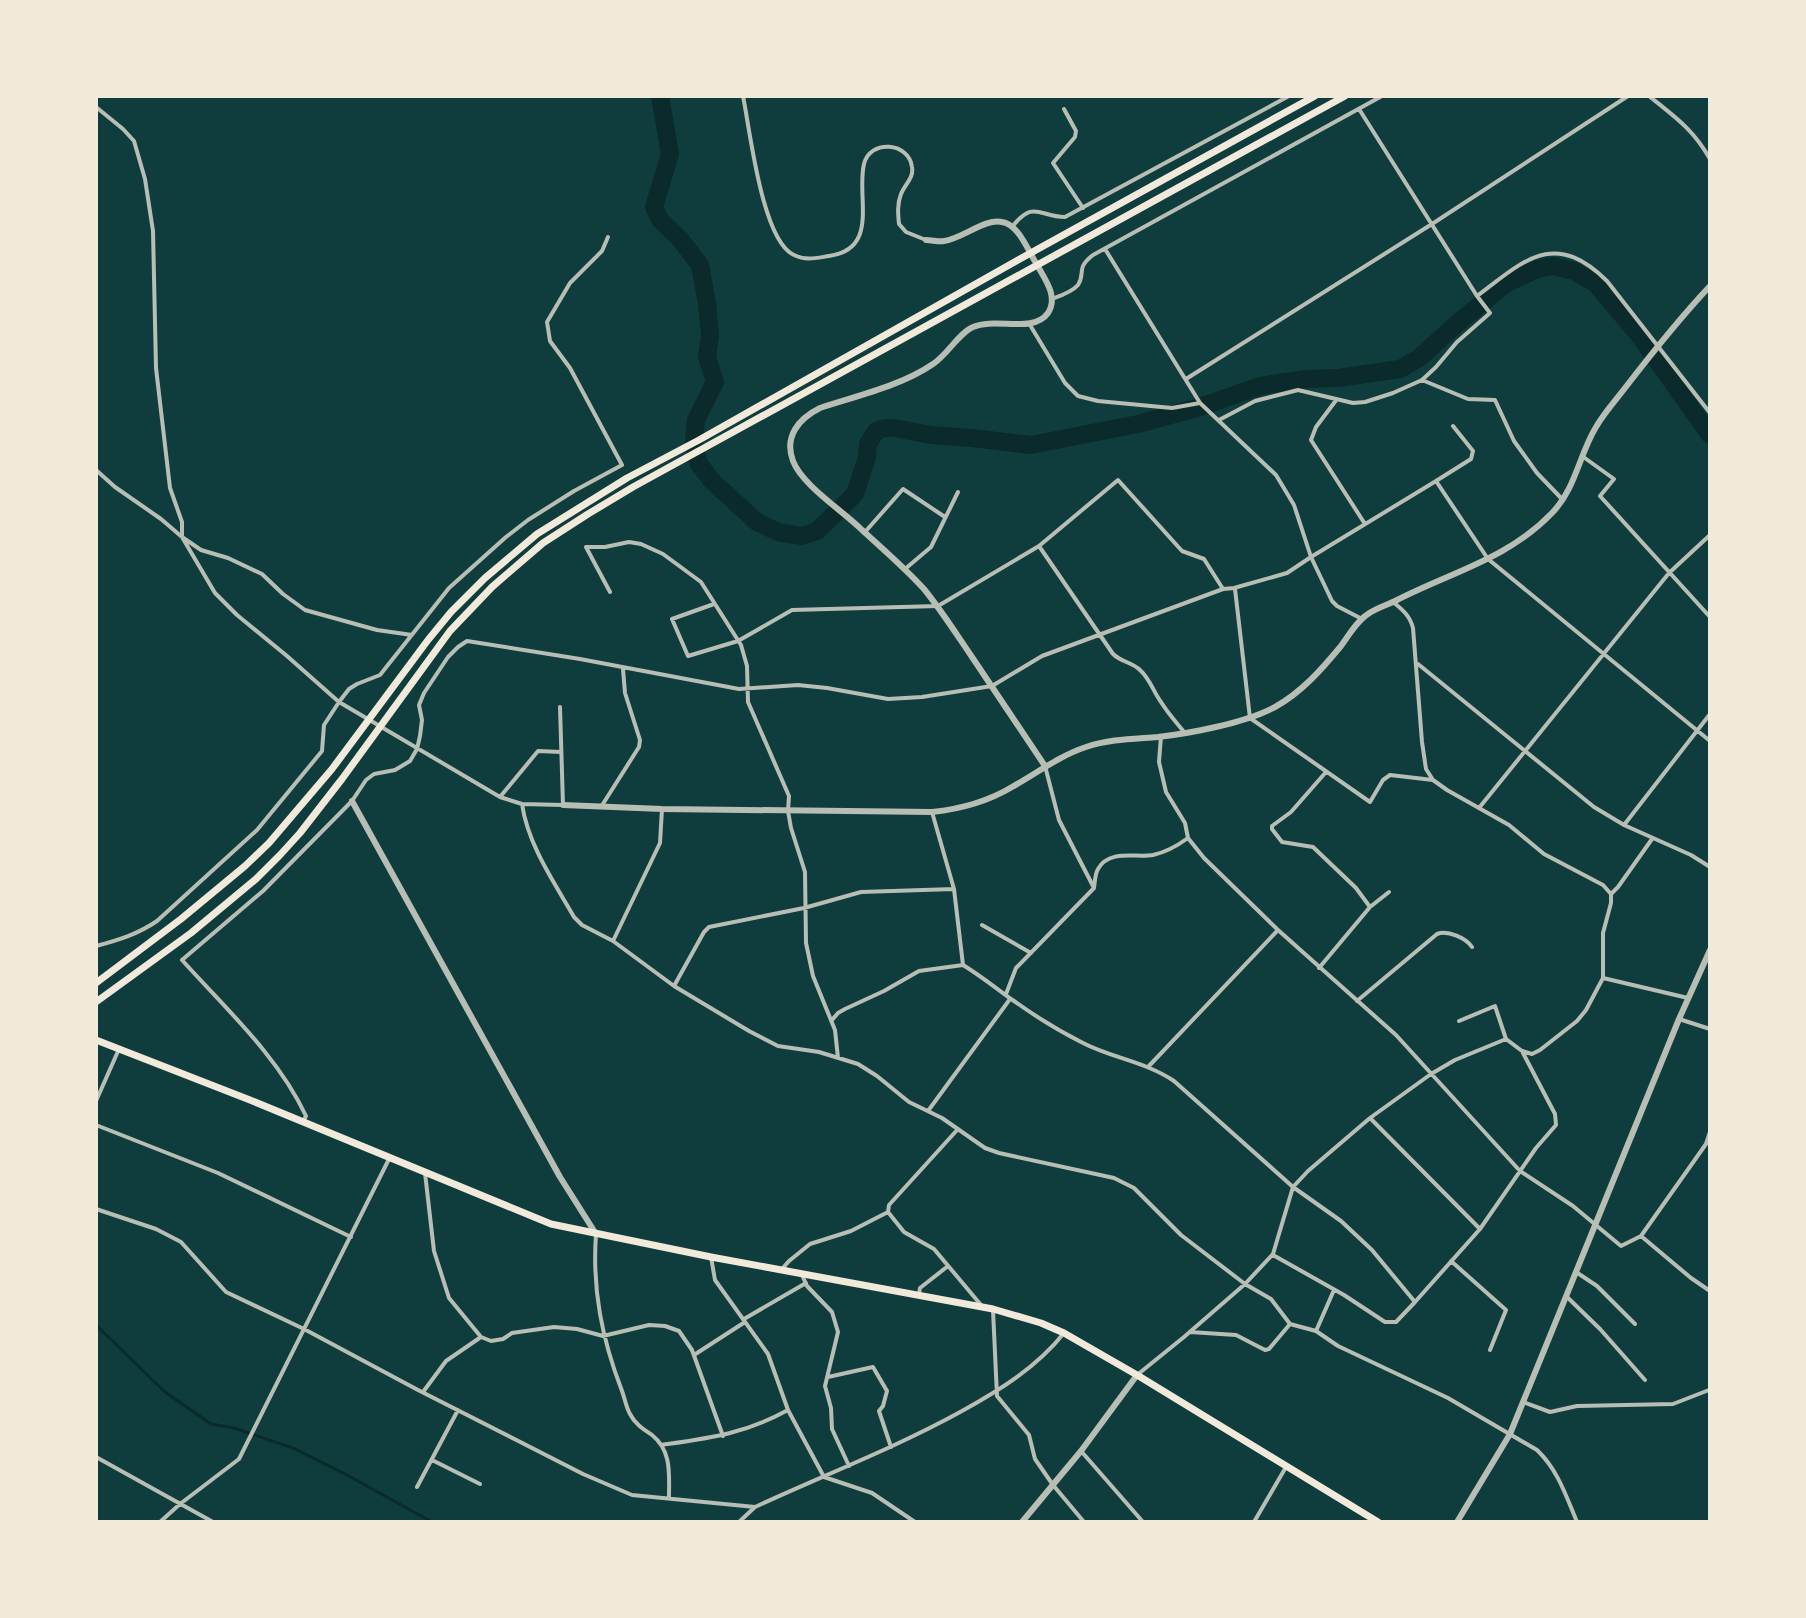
<svg xmlns="http://www.w3.org/2000/svg" width="1806" height="1618" viewBox="0 0 1806 1618" font-family="Arial,sans-serif">
	<style>
		.lines { fill: none; stroke-linecap: round; stroke-linejoin: round }
		.stream { stroke: #0a2a2b; stroke-width: 3 }
		.river { stroke: #0a2a2b; stroke-width: 18 }
		.minor { stroke: #b8beb3; stroke-width: 4 }
		.tertiary { stroke: #b8beb3; stroke-width: 6 }
		.primary { stroke: #f1e9da; stroke-width: 7 }
	</style>
	<rect width="100%" height="100%" fill="#0f3d3e"/>
	<g class="lines">
		<path class="stream" d="M96 1325 165 1392 211 1424 234 1428 293 1448 347 1475 432 1522"/>
		<path class="river" d="M660 96 670 154 654 207 660 220 680 239 700 265 707 303 710 336 707 357 715 382 696 420 694 442 699 464 712 481 757 522 778 532 802 536 817 531 855 494 867 457 868 444 876 431 885 428H894L931 435 972 438 1031 445 1138 424 1200 407 1260 386 1306 379 1338 378 1400 369 1419 358 1460 321 1507 283 1537 269 1553 266 1574 271 1595 283 1639 335 1710 435"/>
		<path class="minor" d="M743 96C750 130 762 241 794 255 806 261 816 258 829 256 880 249 856 197 864 164 870 139 909 142 912 167 914 178 905 184 901 194 897 204 898 214 899 224L906 232 926 240
			M1649 96C1675 117 1693 129 1710 159
			M96 107 123 129 134 141 145 179 153 231 156 368 170 488 182 522V537L201 550 228 558 262 574 283 594 305 610 377 630 412 635
			M1064 109 1076 131 1075 137 1053 163 1083 208
			M1012 227C1034 199 1039 217 1065 217L1289 96
			M1105 249 1200 403 1276 475 1294 505 1311 557 1332 601 1337 606 1362 619
			M1477 296C1525 260 1554 229 1607 281L1710 413
			M1052 299C1060 296 1072 292 1078 285 1086 273 1075 269 1093 255L1382 96
			M1030 325 1065 383 1078 396 1098 401 1172 408 1200 403
			M1186 379 1432 224 1628 96
			M1422 380 1468 399 1495 400 1514 441 1537 473 1562 499
			M1337 399 1316 427 1311 440 1365 524
			M1219 420 1255 401 1298 390 1353 403 1365 402 1393 393 1422 380 1436 367 1457 342 1490 313 1477 296 1359 109
			M1582 456 1614 479 1600 496 1710 617
			M96 470 115 487 161 519 182 537 215 593 237 615 287 656 339 702 500 797 522 804 563 805 560 707
			M1436 481 1471 459 1473 451 1453 426
			M865 532 903 489 945 517
			M1039 546 1113 654C1121 662 1132 662 1140 670 1150 679 1153 691 1161 702 1167 712 1176 722 1184 732
			M905 569 931 547 958 492
			M1235 589 1250 718 1370 802 1383 780 1390 775 1433 780
			M610 592 586 547H605L629 542 641 544 663 554 701 582 741 645 747 666 748 702 789 796 788 811 791 828 805 872 806 943 813 976 835 1030 838 1058
			M714 604 672 619 688 656 738 641 792 610 938 606 1039 546 1118 480 1182 551 1204 559 1223 589
			M1418 664 1594 807 1624 825 1691 855 1710 867
			M1161 736 1159 762 1166 792 1185 823 1188 838 1204 858 1278 930 1396 1035 1520 1171 1573 1206 1621 1246 1641 1236 1706 1144 1710 1132
			M1045 766 1059 820 1093 886
			M1326 772 1291 812 1272 826V829L1282 842 1313 847 1356 888 1370 907
			M500 797 538 751 561 752
			M522 804C528 845 554 882 574 917L582 925 613 941 674 986 749 1031 778 1046 819 1052 858 1064 877 1076 909 1102 942 1118 985 1148 999 1153 1114 1178 1134 1188 1181 1235 1245 1284 1271 1299 1290 1324 1316 1331 1338 1346 1448 1398 1537 1450C1558 1470 1566 1496 1577 1522
			M601 807 639 747 640 740 625 693 623 669
			M1479 808 1669 573 1710 535
			M932 812 954 889 963 965C981 976 997 989 1014 1001 1035 1016 1059 1031 1083 1043 1112 1058 1146 1062 1174 1081L1293 1187 1341 1221 1372 1250 1415 1302 1480 1229 1536 1148 1556 1125 1555 1114 1523 1053
			M1624 825 1710 714
			M1611 894 1618 887 1652 839
			M982 925 1031 953
			M613 941 660 843 662 809
			M96 946C119 940 138 934 157 921L257 830 322 751 324 725 339 702 349 689 357 684 380 675 449 588 506 537 528 520 574 491 622 465 570 368 550 341 547 322 570 283 602 251 608 237
			M1319 968 1370 907 1389 892
			M1603 978 1688 998
			M674 986 704 932 709 927 804 908 861 892 954 889
			M1006 994 1016 968 1094 888C1095 881 1095 874 1098 869 1109 849 1135 858 1153 855 1167 852 1177 846 1188 838
			M1357 1001 1437 934C1448 930 1466 938 1472 947
			M1679 1019 1710 1029
			M832 1020 838 1013 845 1009 884 991 919 971 963 965
			M1459 1021 1495 1006 1506 1039
			M1148 1067 1278 930
			M96 1101 119 1049
			M928 1111 1010 999
			M1370 1118 1480 1229
			M304 1120 306 1116C278 1056 226 1009 182 960L263 891 352 801 366 780 374 774 395 770 410 761 417 749 420 736 422 720 419 705 424 693 448 657 458 647 467 641 580 659 739 689 798 685 827 688 888 699 922 697 992 686 1042 656 1223 589 1234 588 1287 573 1311 557 1436 481 1488 559 1710 741
			M96 1125 218 1173 351 1237
			M425 1173 434 1251 449 1298 481 1337 491 1341 503 1339 512 1333 554 1327 577 1329 603 1336 649 1325 665 1326 679 1331 692 1350 723 1436
			M96 1209 156 1229 181 1242 226 1292 304 1329 418 1390 583 1474 632 1495 755 1507
			M888 1212 904 1232 934 1249 981 1305
			M596 1234C592 1290 602 1339 622 1391 625 1399 626 1407 630 1414 635 1424 643 1429 652 1435 672 1451 669 1474 669 1497
			M1641 1236 1691 1278 1710 1291
			M1273 1255 1344 1295 1385 1322H1396L1415 1302
			M711 1257 715 1280 768 1354 788 1410 824 1477 872 1493 915 1522
			M1451 1261 1506 1310 1490 1350
			M782 1269 789 1261 810 1244 851 1231 888 1212 889 1205 958 1129
			M1576 1272 1597 1286 1635 1324
			M802 1275 807 1286 832 1312 838 1332 825 1386 831 1408 832 1429 849 1466
			M919 1294 920 1288 948 1266
			M1566 1296 1600 1329 1645 1380
			M993 1310 997 1396 1029 1435 1035 1459 1053 1485 1084 1522
			M744 1319 806 1283
			M1316 1331 1334 1290
			M1190 1332 1236 1335 1265 1350 1269 1349 1290 1324
			M694 1355 745 1322
			M1137 1375 1184 1337 1245 1284 1273 1254 1293 1187 1308 1171 1370 1118 1431 1074 1455 1060 1506 1039 1522 1051 1532 1054 1540 1050 1577 1021 1586 1010 1603 978V933L1611 903V894L1603 885 1544 854 1509 825 1447 790 1433 780 1426 769 1422 742 1413 628C1410 616 1403 610 1393 602
			M828 1377 873 1367 887 1391 883 1406 879 1411 891 1447
			M423 1392 446 1361 481 1337
			M1523 1402 1550 1412 1577 1406 1673 1404 1709 1390
			M661 1445C710 1438 744 1434 788 1410
			M1081 1451 1143 1522
			M96 1457 213 1522
			M432 1460 480 1484
			M417 1487 458 1410
			M160 1522 180 1504 239 1459 390 1157
			M739 1522 755 1507C824 1475 895 1448 962 1411 1000 1390 1037 1367 1064 1333
			M1254 1522 1286 1467"/>
		<path class="tertiary" d="M926 240C932 240 939 242 944 241 962 239 985 218 1002 222 1019 225 1027 249 1036 263 1044 278 1059 296 1048 313 1033 334 996 317 973 327 959 333 947 355 933 364 901 386 856 396 820 408 798 419 784 437 793 461 802 485 843 511 862 530 883 549 905 568 924 589 941 610 955 632 970 654 995 691 1020 729 1045 766
			M352 801 560 1177 596 1234
			M563 805 662 809 932 812C961 809 987 802 1012 787 1037 773 1059 756 1086 747 1110 739 1133 739 1158 737 1192 733 1245 723 1275 707 1302 692 1322 669 1341 646 1349 635 1357 621 1368 614 1376 608 1387 605 1395 601 1451 572 1508 559 1552 513 1576 488 1579 455 1596 427 1604 413 1615 401 1625 388 1652 353 1679 319 1710 286
			M1022 1522 1081 1451 1137 1375
			M1457 1522 1510 1434 1679 1019 1710 950"/>
		<path class="primary" d="M96 983 181 919 245 866 269 843 332 769 428 640 451 612 485 578 537 534 627 478 699 440 1018 260 1315 96
			M96 1002 191 933 256 879 280 855 300 833 342 779 450 631 492 587 543 543 588 514 633 487 1345 96
			M96 1040 250 1100 551 1224 711 1257 993 1309 1041 1323 1064 1333 1137 1375 1378 1522"/>
	</g>
	<rect width="1806" height="1618" fill="none" stroke="#f1e9da" stroke-width="196"/>
</svg>
